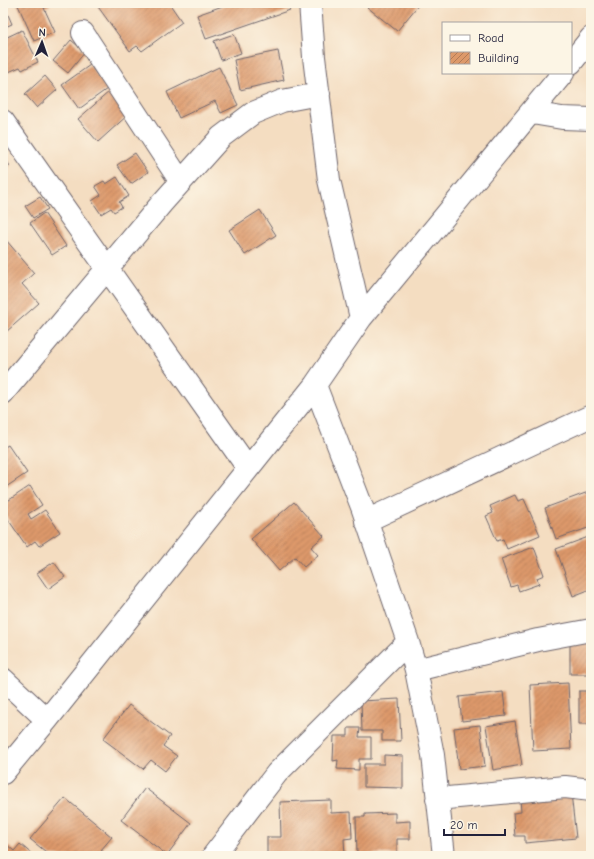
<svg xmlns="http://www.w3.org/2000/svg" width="594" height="859" viewBox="0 0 594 859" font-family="'Comic Neue',sans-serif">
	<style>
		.building { fill: url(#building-hatch) }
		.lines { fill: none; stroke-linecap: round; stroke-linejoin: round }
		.minor-casing { stroke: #6c636a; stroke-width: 24 }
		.minor { stroke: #fff; stroke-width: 22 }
	</style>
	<defs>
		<pattern id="building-hatch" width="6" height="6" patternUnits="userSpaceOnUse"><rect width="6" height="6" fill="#dd996a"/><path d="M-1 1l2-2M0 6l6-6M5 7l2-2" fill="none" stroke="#b37c58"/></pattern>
	</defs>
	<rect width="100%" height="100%" fill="#fcf5e5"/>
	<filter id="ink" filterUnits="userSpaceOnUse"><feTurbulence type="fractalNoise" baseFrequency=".025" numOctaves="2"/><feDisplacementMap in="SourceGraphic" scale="8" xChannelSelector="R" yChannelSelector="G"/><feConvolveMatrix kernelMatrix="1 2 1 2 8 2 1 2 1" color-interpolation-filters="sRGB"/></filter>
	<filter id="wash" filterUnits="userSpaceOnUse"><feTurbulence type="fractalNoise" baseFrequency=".012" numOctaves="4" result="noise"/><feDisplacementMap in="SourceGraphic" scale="16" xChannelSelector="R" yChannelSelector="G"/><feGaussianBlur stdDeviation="0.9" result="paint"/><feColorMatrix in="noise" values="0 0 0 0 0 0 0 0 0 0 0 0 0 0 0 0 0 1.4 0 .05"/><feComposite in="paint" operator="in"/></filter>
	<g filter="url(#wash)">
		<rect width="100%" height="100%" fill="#f4ddc1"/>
		<g id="blocks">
			<path class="building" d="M3 3 12 24 3 28Z
				M17 3H49L50 5 44 8 55 32 34 41Z
				M98 3H169L182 22 142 51 137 46 130 51 96 4Z
				M231 3H288L290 10 206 39 197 15Z
				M371 3H420L397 31 367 7Z
				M22 30 38 62 22 70 20 67 4 74 3 72V39Z
				M234 34 241 53 221 60 214 41Z
				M71 40 85 52 68 73 53 61Z
				M278 51 284 80 240 90 234 60Z
				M90 65 107 89 79 109 62 85Z
				M219 67 238 105 221 113 215 101 179 118 167 92Z
				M45 76 57 90 37 108 25 94Z
				M110 91 130 113 98 142 78 119Z
				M135 153 148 172 131 184 117 165Z
				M3 155 10 166 3 171Z
				M117 177 129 196 119 202 122 207 114 212 111 208 101 214 92 201 101 195 95 186 104 181 106 184Z
				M40 197 48 209 33 218 25 206Z
				M260 210 276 235 245 255 229 230Z
				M44 213 66 246 52 255 30 223Z
				M6 240 34 273 22 284 39 303 6 332 3 329V242Z
				M8 445 27 473 3 489V448Z
				M30 486 42 505 28 514 31 519 45 510 60 532 39 546 35 541 27 547 3 512V504Z
				M591 491V527L556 539 545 508Z
				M515 495 518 501 524 499 540 535 507 549 503 539 497 541 486 516 493 513 490 506Z
				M294 502 324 536 311 547 318 555 304 567 295 557 279 571 251 539Z
				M591 536V589L573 596 556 549Z
				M534 547 544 575 537 578 539 584 519 591 517 585 511 587 501 559Z
				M54 562 65 577 48 589 37 573Z
				M570 642H591V674H570Z
				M568 683 571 749 533 751 530 685Z
				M579 691H591V724H579Z
				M503 692 506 716 462 721 459 697Z
				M399 699 401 741H382V731H362L361 701Z
				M129 705 170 736 163 746 177 756 165 771 151 760 143 769 103 739Z
				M515 721 522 765 493 770 486 726Z
				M480 725 485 766 459 769 454 728Z
				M348 728H360L359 737H371V759H359V770L337 769 338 760 333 761 334 736H348Z
				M384 755 403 756V788L364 787V764H384Z
				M145 788 191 823 167 855 121 820Z
				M571 793 576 838 525 843V836H515L513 813 521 812 520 798Z
				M65 798 112 837 101 850 108 856H51L30 839Z
				M331 800V813L351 812 352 838 344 839 345 856H267V837H281L280 802Z
				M395 813V822L410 821V839H397V854H357L356 817H365V814Z
				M6 844 14 851 20 844 34 856H3V847Z"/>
		</g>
	</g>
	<g filter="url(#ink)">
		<use href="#blocks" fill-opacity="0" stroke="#6c636a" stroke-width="1"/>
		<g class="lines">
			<g class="minor-casing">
				<path id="minor" d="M310 3 314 57 329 180 361 318
					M83 33 181 182
					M571 63 591 38
					M532 113 562 118 591 119
					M3 121 248 468
					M315 385 362 507 408 642 416 670 433 755 444 856
					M3 393 162 203 221 137 253 113 282 101 319 94
					M366 521 591 416
					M416 670 538 640 591 630
					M3 679 47 720
					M3 773 47 720 315 385 361 318 563 73
					M437 799 565 787 591 790
					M213 856 277 773 408 642"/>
			</g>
			<use href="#minor" class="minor"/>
		</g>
	</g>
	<rect width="594" height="859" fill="none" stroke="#fcf5e5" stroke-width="16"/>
	<rect x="442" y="22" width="130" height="52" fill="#fcf5e5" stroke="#a5a1a1"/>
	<rect x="450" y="35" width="20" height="6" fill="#ffffff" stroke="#a5a1a1"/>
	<text x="478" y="42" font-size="12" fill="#22223b">Road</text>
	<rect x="450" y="52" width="20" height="12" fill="url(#building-hatch)" stroke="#a5a1a1"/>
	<text x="478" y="62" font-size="12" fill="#22223b">Building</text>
	<g transform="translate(42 42) rotate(2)" stroke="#fcf5e5" stroke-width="3" paint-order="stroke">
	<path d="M0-3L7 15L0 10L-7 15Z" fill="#22223b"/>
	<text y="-6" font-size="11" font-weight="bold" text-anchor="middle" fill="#22223b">N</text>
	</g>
	<path d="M444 829v6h61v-6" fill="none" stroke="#22223b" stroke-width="2"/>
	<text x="450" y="829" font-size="12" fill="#22223b" stroke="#fcf5e5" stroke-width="3" paint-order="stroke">20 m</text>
</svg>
